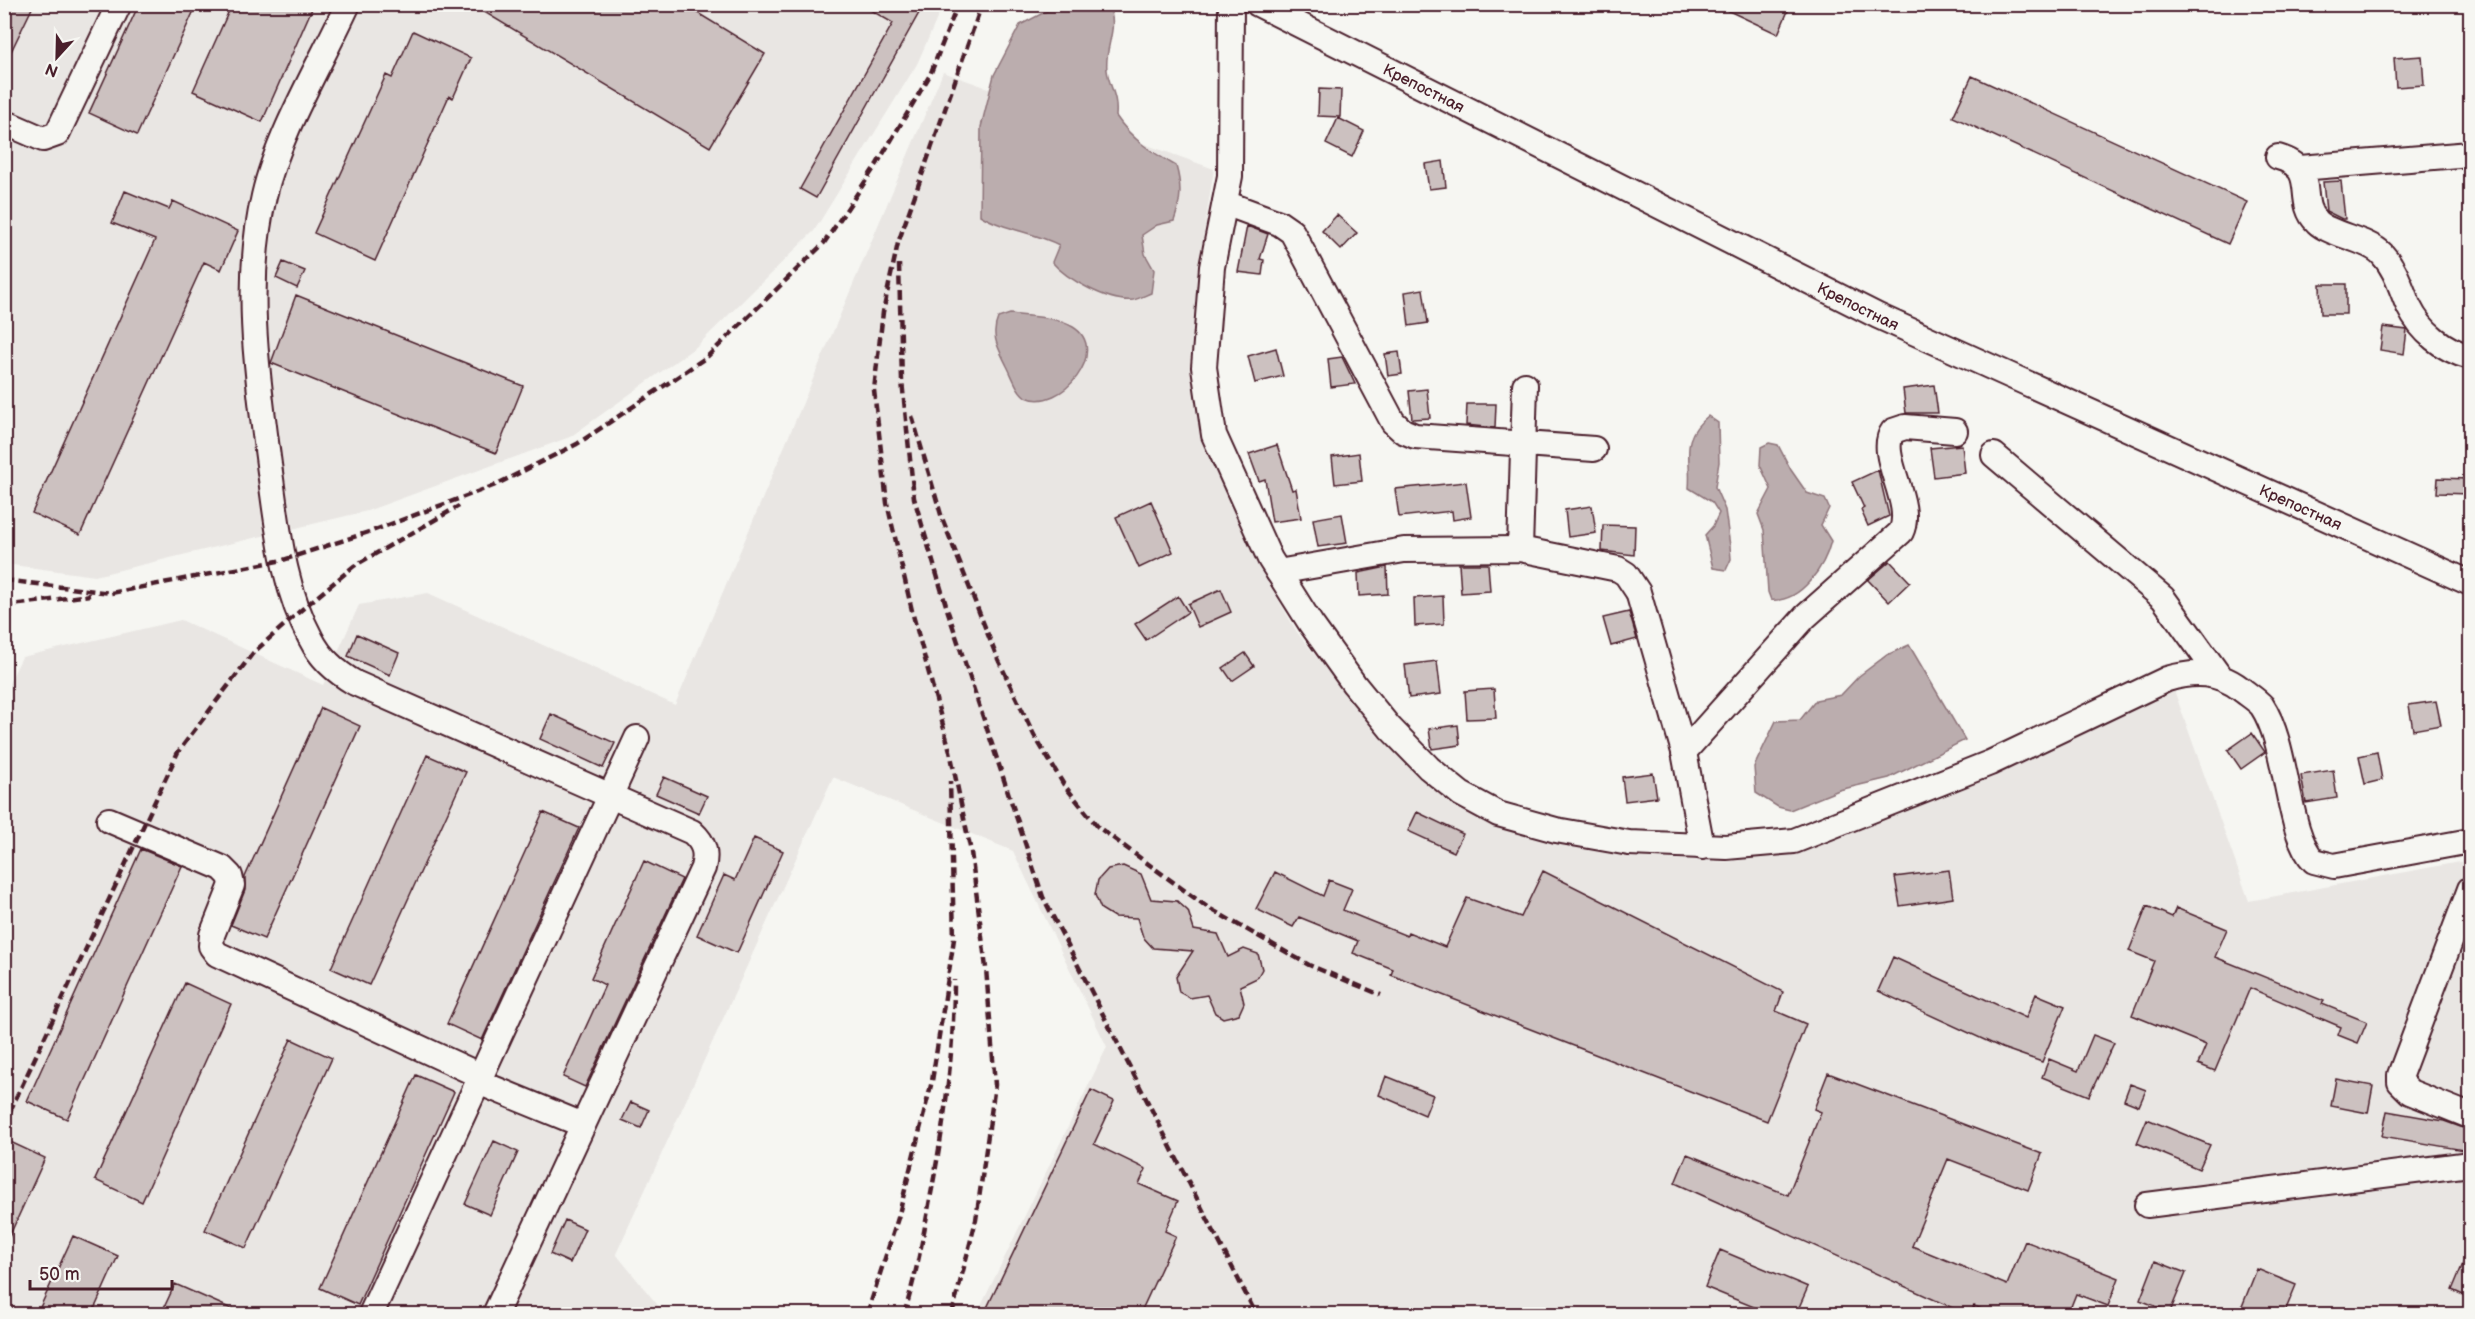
<svg xmlns="http://www.w3.org/2000/svg" width="2475" height="1319" viewBox="0 0 2475 1319" font-family="'Balsamiq Sans',sans-serif">
	<style>
		.built { fill: #e9e6e3 }
		.water { fill: #bbadae; stroke: #8e747a; stroke-width: 1.5 }
		.building { fill: #ccc1c0; stroke: #4a1f2b; stroke-width: 1.5 }
		.lines { fill: none; stroke-linecap: round; stroke-linejoin: round }
		.minor-casing { stroke: #4a1f2b; stroke-width: 28 }
		.minor { stroke: #f6f6f2; stroke-width: 24 }
		.rail { stroke: #4a1f2b; stroke-width: 4.5; stroke-dasharray: 9 4.5; stroke-linecap: butt }
		.labels { text-anchor: middle; stroke-width: 5; stroke-linejoin: round; paint-order: stroke }
		.street-label { font-size: 16px; fill: #4a1f2b; stroke: #f6f6f2 }
	</style>
	<rect width="100%" height="100%" fill="#f6f6f2"/>
	<filter id="ink" filterUnits="userSpaceOnUse"><feTurbulence type="fractalNoise" baseFrequency=".0167" numOctaves="2"/><feDisplacementMap in="SourceGraphic" scale="12" xChannelSelector="R" yChannelSelector="G"/><feConvolveMatrix kernelMatrix="1 2 1 2 8 2 1 2 1" color-interpolation-filters="sRGB"/></filter>
	<g filter="url(#ink)">
		<path class="built" d="M5 5H943L917 64 814 231 697 346 570 437 367 511 95 576 5 564Z
			M943 72 1214 169 1199 264 1190 363 1203 437 1265 577 1297 632 1377 735 1417 776 1454 803 1493 826 1553 843 1626 857 1725 862 1797 853 1993 777 2174 690 2249 901 2470 860V1314H977L1107 1047 1013 851 833 777 616 1254 665 1314H5L4 693 22 657 181 620 323 685 359 605 428 593 675 705Z"/>
		<path class="water" d="M1060 4 1108 5C1120 28 1104 46 1107 70 1109 87 1118 94 1116 116 1132 140 1152 152 1176 166 1182 187 1181 201 1174 221L1157 225 1142 235 1145 254 1154 270 1151 293C1146 295 1139 299 1133 300 1110 303 1066 279 1052 262L1059 245C1034 232 1004 230 980 215L981 127 994 75 1020 25Z
			M1010 314C1031 317 1054 316 1073 327 1111 350 1061 413 1026 397 1017 392 1012 375 1007 366 999 349 990 337 998 318Z
			M1708 416 1718 423 1719 462 1715 487 1725 510 1730 546 1731 559 1726 570 1713 568 1705 535 1713 526 1719 513 1712 502 1689 488C1692 457 1679 439 1708 416Z
			M1769 443 1778 445 1791 470 1807 493 1825 499 1829 508 1821 525 1831 541C1825 566 1801 603 1771 600L1768 592 1764 530 1758 514 1771 489 1760 465 1761 447Z
			M1909 645 1965 740 1889 778 1839 790 1790 810 1778 807 1756 793 1754 767 1776 721 1800 720 1816 700 1841 695 1859 676 1887 655Z"/>
		<path class="building" d="M4 4H34L4 66Z
			M139 4H197L137 135 89 113Z
			M232 4H314L262 122 193 91Z
			M471 4H683L765 54 710 147Z
			M860 4H924L816 198 800 189 893 23Z
			M1714 4H1791L1778 34Z
			M413 31 471 58 453 98 449 96 375 261 314 233 386 75 392 78Z
			M2422 56 2424 85 2396 87 2394 58Z
			M1972 76 2247 202 2228 244 1953 117Z
			M1319 89 1341 90 1340 117 1318 116Z
			M1338 118 1364 131 1352 157 1326 144Z
			M1443 161 1446 187 1429 189 1425 164Z
			M2341 181 2345 219H2342L2326 211 2323 182Z
			M125 191 169 209 173 201 238 231 221 270 204 262 80 535 32 513 155 240 112 223Z
			M1337 215 1357 233 1341 250 1322 231Z
			M1247 226 1268 234 1260 259 1264 260 1262 275 1238 272Z
			M283 262 305 271 297 288 276 278Z
			M2320 284H2346V314H2321Z
			M1423 289 1428 323 1409 326 1405 292Z
			M296 295 523 386 496 453 271 363Z
			M2383 327 2407 330 2404 354 2380 350Z
			M1276 348 1283 376 1255 383 1248 356Z
			M1399 352 1402 374 1388 376 1385 354Z
			M1342 357 1355 384 1331 387 1328 359Z
			M1934 385 1938 413H1906L1903 389Z
			M1427 389 1430 418 1412 419 1409 391Z
			M1467 404H1496L1495 428 1466 425Z
			M1277 445 1292 490 1296 489 1301 518 1272 522 1265 479 1259 481 1249 454Z
			M1962 445 1965 473 1934 477 1930 448Z
			M1359 453 1362 481 1335 484 1332 457Z
			M1878 470 1889 516 1868 526 1861 510 1864 508 1852 482Z
			M2438 478 2470 479V494L2437 493Z
			M1466 482 1471 517 1453 520 1452 511 1399 517 1395 489Z
			M1151 501 1173 552 1139 568 1116 517Z
			M1592 506 1596 533 1568 537 1565 510Z
			M1342 514 1347 543 1318 547 1313 519Z
			M1603 525 1635 526 1634 555 1602 551Z
			M1890 561 1910 582 1889 602 1868 580Z
			M1459 564H1488L1490 591 1461 593Z
			M1387 567 1388 594 1359 596 1358 573Z
			M1221 589 1231 612 1198 627 1188 604Z
			M1178 596 1188 612 1146 640 1135 624Z
			M1443 596 1444 624 1415 626 1414 598Z
			M1629 612 1637 639 1611 646 1603 618Z
			M357 634 399 653 390 675 348 656Z
			M1245 653 1254 666 1232 681 1223 668Z
			M1437 661 1441 694 1409 698 1405 665Z
			M1494 689 1496 718 1467 719 1465 691Z
			M2436 701 2441 725 2413 730 2409 705Z
			M321 708 360 726 264 939 231 925 245 890V877Z
			M551 714 615 743 603 768 540 739Z
			M1458 725 1460 745 1432 749 1429 729Z
			M2252 733 2265 752 2241 769 2228 750Z
			M2377 752 2382 780 2365 784 2359 756Z
			M427 755 466 772 369 985 331 968Z
			M2333 770 2337 798 2306 803 2301 775Z
			M1653 773 1657 797 1625 801 1622 777Z
			M664 777 707 796 699 813 656 794Z
			M543 812 579 828 482 1040 447 1024Z
			M1417 812 1463 834 1454 852 1408 831Z
			M754 838 783 851 737 953 697 935 724 875 735 880Z
			M141 849 182 866 67 1119 27 1101Z
			M644 861 682 879 585 1087 563 1077 605 985 591 978Z
			M1123 866 1141 874 1151 899 1177 901 1188 911 1194 930 1218 934 1228 957 1244 949 1258 954 1262 969 1257 978 1240 986 1244 1003 1239 1014 1223 1018 1215 1013 1207 995 1190 998 1179 992 1176 977 1193 951 1153 948 1143 937 1137 918 1114 917 1101 909 1095 895 1098 880 1108 869Z
			M1949 870 1953 898 1900 906 1895 877Z
			M1543 871 1783 992 1776 1011 1806 1024 1767 1121 1391 975 1393 969 1353 953 1358 941 1299 917 1293 927 1256 909 1275 872 1323 896 1329 880 1352 889 1343 910 1407 936 1408 932 1445 947 1467 898 1521 917Z
			M2147 906 2172 917 2176 908 2227 929 2215 957 2324 1001 2322 1004 2367 1022 2358 1043 2338 1035 2341 1027 2250 988 2215 1071 2198 1064 2206 1045 2132 1015 2154 961 2129 951Z
			M1893 957 2026 1018 2036 994 2065 1006 2042 1062 2002 1048 1878 991Z
			M185 983 231 1004 142 1202 95 1180Z
			M2093 1035 2114 1043 2089 1096 2042 1077 2049 1059 2078 1071Z
			M291 1039 332 1058 246 1248 205 1230Z
			M1828 1073 2042 1154 2028 1190 1948 1159 1912 1246 2007 1285 2025 1241 2119 1278 2108 1306 2076 1294 2068 1314H1994L1974 1306 1970 1314H1966L1675 1183 1687 1154 1788 1195 1821 1112 1814 1109Z
			M416 1075 454 1092 358 1305 320 1288Z
			M1386 1076 1433 1095 1425 1115 1379 1095Z
			M2336 1079 2373 1086 2368 1113 2331 1106Z
			M2130 1084 2146 1090 2139 1106 2124 1100Z
			M1091 1090 1114 1101 1094 1144 1146 1169 1139 1184 1178 1201 1165 1231 1176 1236 1140 1314H984Z
			M631 1102 649 1110 641 1128 622 1120Z
			M2387 1111 2444 1121 2466 1129 2463 1150 2382 1136Z
			M2147 1119 2210 1145 2199 1169 2137 1143Z
			M4 1139 45 1158 4 1248Z
			M494 1141 518 1152 490 1215 465 1204Z
			M565 1220 585 1229 570 1263 550 1254Z
			M73 1236 118 1256 92 1314H37Z
			M2470 1247V1298L2452 1290Z
			M1720 1250 1808 1287 1796 1314H1771L1705 1287Z
			M2155 1261 2186 1273 2170 1312 2140 1300Z
			M2257 1269 2296 1285 2284 1314H2239Z
			M175 1284 243 1314H161Z"/>
		<g class="lines">
			<g class="minor-casing">
				<g id="minor">
					<path d="M348 4C321 63 278 134 264 196 243 287 258 381 270 472 278 528 283 588 311 639 321 659 336 672 355 683L692 832C704 843 707 852 703 868L495 1314"/>
					<path d="M1231 4 1230 176 1212 267 1204 367 1214 435 1270 559 1311 624 1354 684 1390 728 1429 768 1461 794 1498 814 1556 830 1629 843 1726 847 1794 841 1990 763 2167 679C2193 671 2218 671 2241 689 2247 694 2257 700 2262 706 2289 747 2286 833 2314 861L2334 866 2470 841"/>
					<path id="s1" d="M1258 4 1878 316 2470 583"/>
					<path d="M4 122 43 139 57 134 119 4"/>
					<path d="M2278 157C2321 169 2294 200 2317 222 2330 235 2368 239 2382 254 2396 269 2401 289 2409 307 2421 332 2444 350 2470 357"/>
					<path d="M2300 168 2470 154"/>
					<path d="M1225 203 1279 223 1292 232 1393 422 1403 431 1415 436 1594 449"/>
					<path d="M1994 455 2163 598 2220 677"/>
					<path d="M1520 549 1525 385"/>
					<path d="M1278 572 1404 550 1520 549 1618 569 1626 574 1638 592 1684 752 1702 847"/>
					<path d="M1684 752 1805 617 1901 532C1915 503 1876 454 1893 431L1905 427 1955 431"/>
					<path d="M109 820 222 868 230 876 232 885 212 935 211 946 217 954 481 1076"/>
					<path d="M2470 889 2400 1075V1082L2410 1092 2470 1116"/>
					<path d="M478 1082 583 1125"/>
					<path d="M2147 1205 2470 1164"/>
					<path d="M371 1314 637 738"/>
				</g>
			</g>
			<use href="#minor" class="minor"/>
			<path class="rail" d="M899 264 902 381 914 498 948 612 1043 897 1256 1314
				M912 416 942 518 996 655 1034 735 1064 785 1098 827 1207 907 1309 965 1381 995
				M4 580 111 593 283 560 372 531 493 486 577 444 707 357 824 243 877 164 930 75 958 4
				M4 606 90 595
				M4 1124 178 752 253 653 300 611 354 566 459 506
				M867 1314 898 1218 932 1081 954 939 950 781
				M904 1314C916 1276 923 1238 930 1199 944 1127 954 1054 954 980
				M952 1314 976 1220 995 1085 986 968 971 852 950 751 913 615 887 503 874 390 883 312 898 243 982 4"/>
		</g>
	</g>
	<g class="labels">
		<g class="street-label">
			<text dy="6" stroke="none"><textPath href="#s1" startOffset="186">Крепостная</textPath></text>
			<text dy="6" stroke="none"><textPath href="#s1" startOffset="672">Крепостная</textPath></text>
			<text dy="6" stroke="none"><textPath href="#s1" startOffset="1158">Крепостная</textPath></text>
		</g>
	</g>
	<rect width="2475" height="1319" fill="none" stroke="#f6f6f2" stroke-width="24"/>
	<rect x="12" y="12" width="2451" height="1295" fill="none" stroke="#4a1f2b" stroke-width="2" filter="url(#ink)"/>
	<g transform="translate(57 57) rotate(202)" stroke="#f6f6f2" stroke-width="4.5" paint-order="stroke">
	<path d="M0-4.5L10 22L0 15L-10 22Z" fill="#4a1f2b"/>
	<text y="-9" font-size="16" font-weight="bold" text-anchor="middle" fill="#4a1f2b">N</text>
	</g>
	<path d="M30 1280v9h142v-9" fill="none" stroke="#4a1f2b" stroke-width="3"/>
	<text x="39" y="1280" font-size="18" fill="#4a1f2b" stroke="#f6f6f2" stroke-width="4.5" paint-order="stroke">50 m</text>
</svg>
